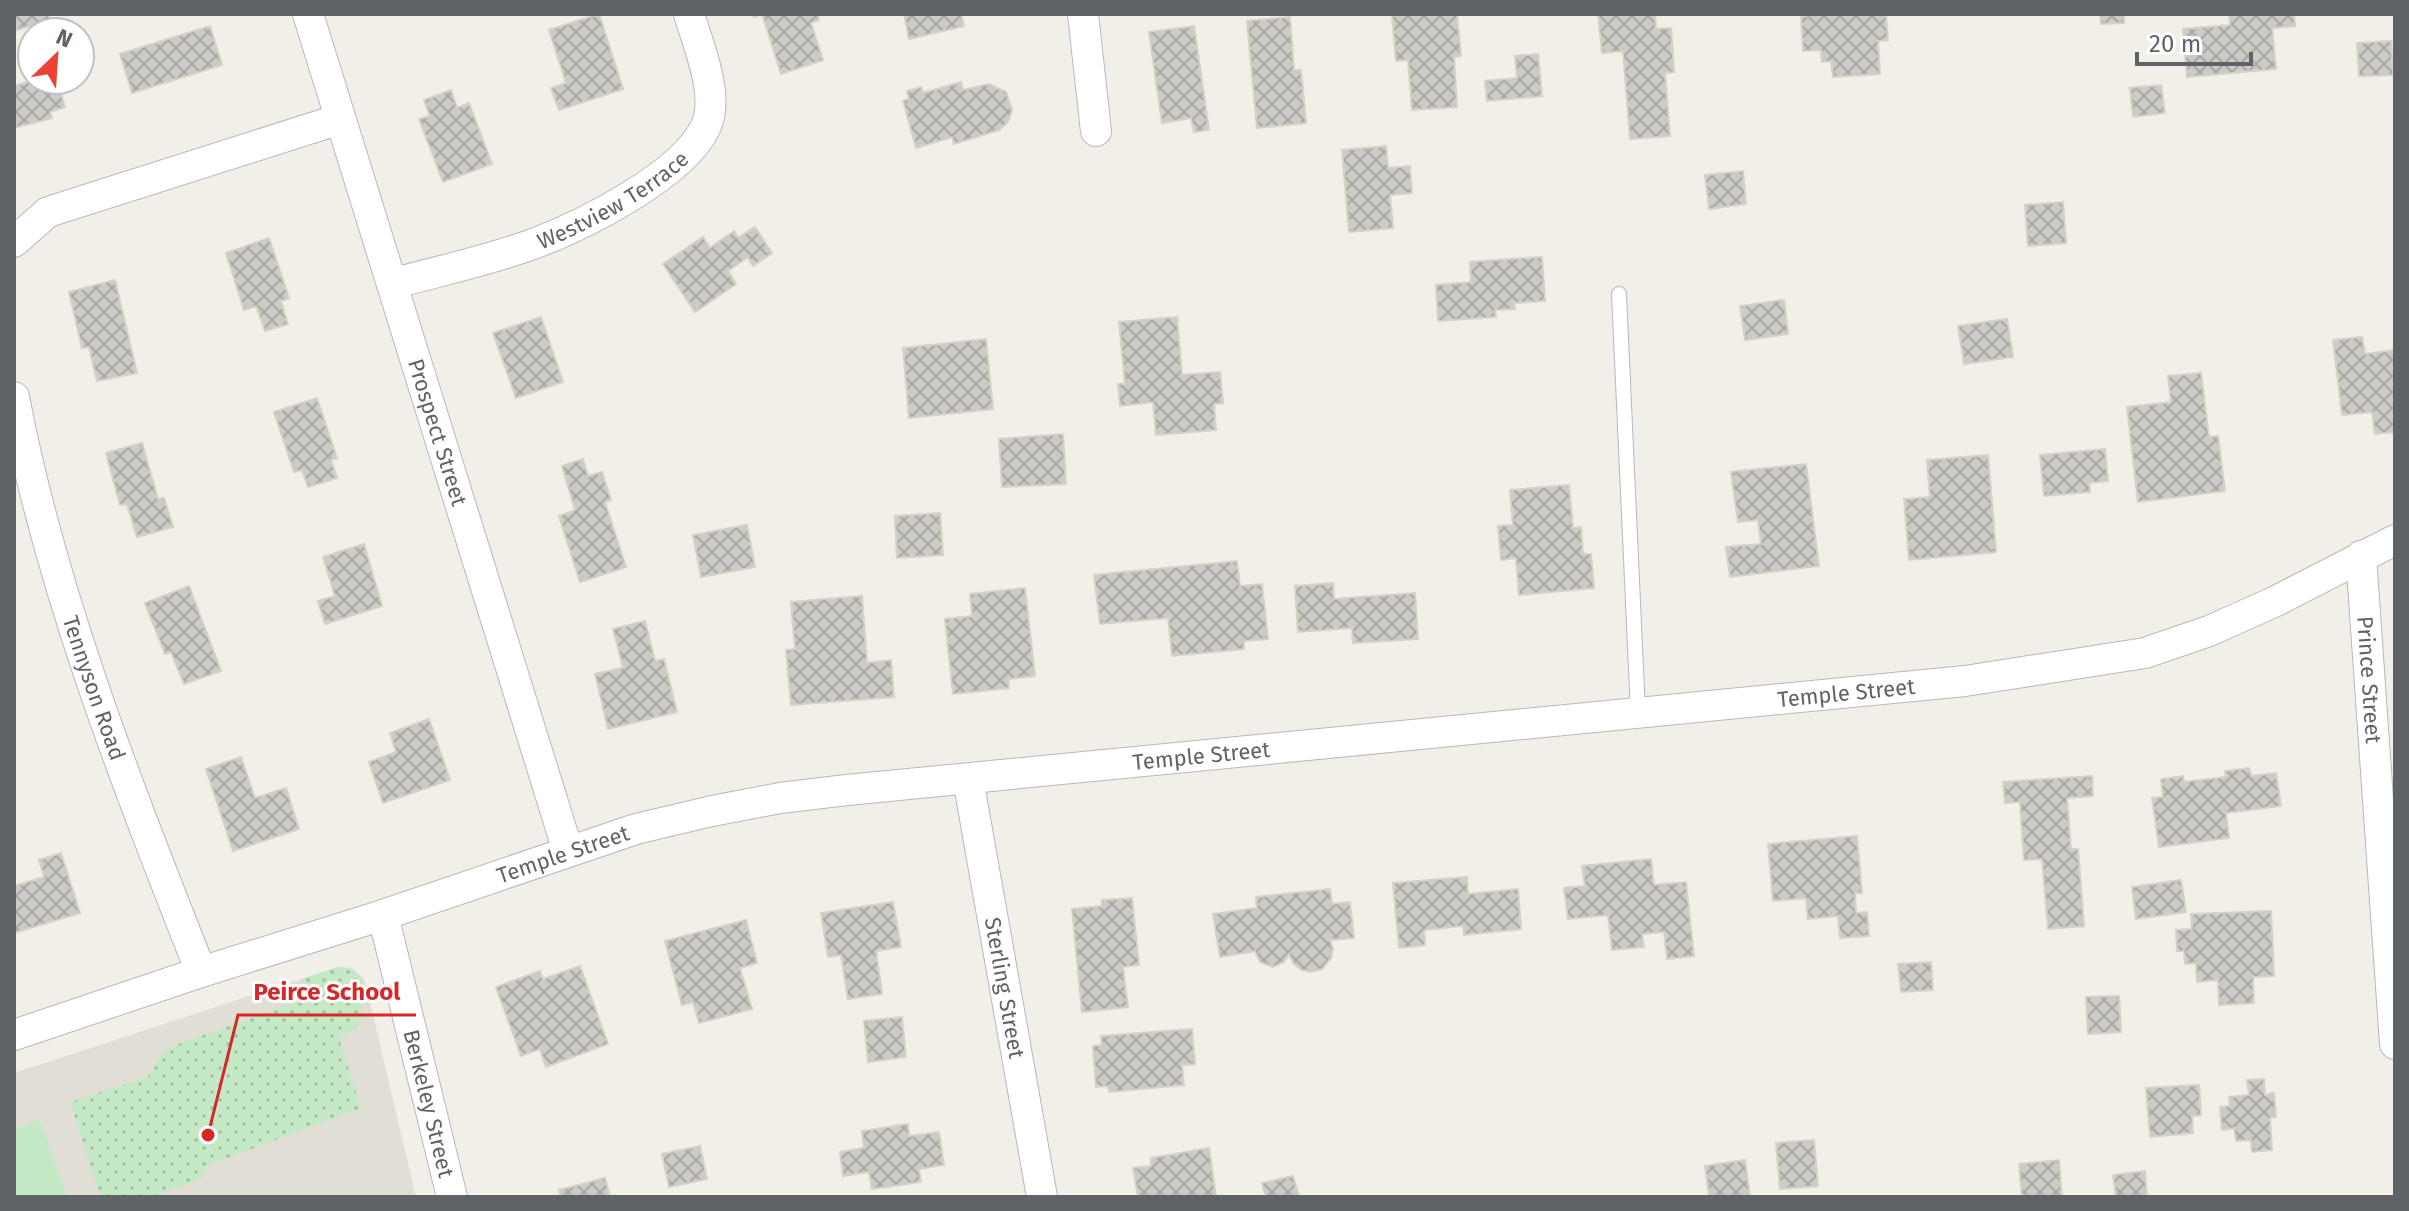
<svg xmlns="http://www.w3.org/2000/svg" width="2409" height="1211" viewBox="0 0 2409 1211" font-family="'Fira Sans',sans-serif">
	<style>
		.education { fill: #e1ded6 }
		.grass { fill: url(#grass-dots) }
		.garden { fill: #c5e8c5 }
		.building { fill: url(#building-cross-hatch); stroke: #d6d1c6; stroke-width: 2 }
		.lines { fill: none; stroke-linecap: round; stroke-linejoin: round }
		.lane-casing { stroke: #b5b8bc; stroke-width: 16 }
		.street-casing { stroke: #b5b8bc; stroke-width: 32 }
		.lane { stroke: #fff; stroke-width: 14 }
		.street { stroke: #fff; stroke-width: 30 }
		.labels { text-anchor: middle; stroke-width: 6; stroke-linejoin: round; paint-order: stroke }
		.street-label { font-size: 22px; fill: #5f6368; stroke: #fff }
		.leader { fill: none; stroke: #d62828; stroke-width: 3 }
		.callout-dot { fill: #d62828; stroke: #fff; stroke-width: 3 }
		.callout-label { font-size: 24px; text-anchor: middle; font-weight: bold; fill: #d62828; stroke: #fff; stroke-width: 6; stroke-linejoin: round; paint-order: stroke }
	</style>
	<defs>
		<pattern id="grass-dots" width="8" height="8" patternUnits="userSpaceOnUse" patternTransform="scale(2)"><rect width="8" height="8" fill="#c5e8c5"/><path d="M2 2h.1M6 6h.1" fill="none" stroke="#a3c0a4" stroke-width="1.8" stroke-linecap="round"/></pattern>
		<pattern id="building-cross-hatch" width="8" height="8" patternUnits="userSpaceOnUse" patternTransform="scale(2)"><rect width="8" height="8" fill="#cccac5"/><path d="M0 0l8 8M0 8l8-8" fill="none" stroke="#a9a8a4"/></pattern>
	</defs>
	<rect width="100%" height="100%" fill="#f1efe8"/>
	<path class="education" d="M338 967 352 968 363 978 366 985 416 1197H14V1073Z"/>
	<path class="grass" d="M338 967C357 966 364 978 368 996L360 998C365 1023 360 1026 339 1038L361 1108 206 1166 202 1179 150 1197H101L70 1102 148 1077 165 1049 307 998 302 979Z"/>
	<path class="garden" d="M40 1120 67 1197H14V1129Z"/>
	<path class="building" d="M14 14H48L50 19 14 31Z
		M599 14 623 89 559 110 551 88 566 83 549 30Z
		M753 14H817L819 20 811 23 823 60 781 74 762 14 754 17Z
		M904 14H961L964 26 909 39Z
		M1392 14H1457L1461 56 1454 57 1457 107 1412 110 1408 60 1396 61Z
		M1598 14H1655L1656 29 1671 28 1674 72 1665 73 1670 136 1630 139 1623 51 1602 53Z
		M1817 14H1886L1888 40 1878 41 1880 74 1833 77 1831 61 1822 62 1821 50 1803 51 1801 17Z
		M2100 14H2124V23L2101 24Z
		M2229 14H2294L2295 26 2272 28 2276 69 2187 77 2183 29 2230 25Z
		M1290 17 1294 70H1301L1306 123 1257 128 1247 21Z
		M210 26 222 65 132 93 120 54Z
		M1194 26 1209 130 1194 132 1191 118 1162 123 1149 32Z
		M2391 41 2393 75 2359 76 2357 43Z
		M1538 54 1542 96 1487 101 1485 81 1517 78 1515 56Z
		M34 80H57L65 107 50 112 52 118 14 128V86Z
		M961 82 963 90 989 84 1006 92 1012 110 1008 122 999 130 954 144 952 137 916 148 903 101 909 99 907 91 921 87 923 93Z
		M2161 85 2165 113 2133 117 2130 88Z
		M451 90 457 108 469 103 492 164 443 182 419 119 430 116 424 100Z
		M1386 146 1388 168 1410 166 1412 193 1390 195 1393 228 1349 232 1342 150Z
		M1743 171 1746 204 1709 209 1705 175Z
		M2063 202 2066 243 2028 246 2025 205Z
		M755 227 772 253 753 266 748 257 728 271 736 284 695 312 663 264 703 237 710 248 734 231 738 238Z
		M269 238 289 298 281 301 288 324 265 331 256 306 244 310 226 253Z
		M1542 257 1545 301 1514 303 1515 309 1495 310 1496 317 1438 321 1436 285 1471 282 1470 262Z
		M115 280 137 373 97 381 89 347 82 348 69 292Z
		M1784 300 1788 334 1745 340 1740 306Z
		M541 317 563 382 516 398 493 333Z
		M1177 317 1182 375 1220 372 1223 403 1214 404 1216 430 1156 435 1153 402 1120 406 1118 384H1125L1119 322Z
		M2007 319 2013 357 1964 364 1958 326Z
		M2362 337 2365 354 2395 350V432L2375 434 2372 412 2342 415 2333 340Z
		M986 339 993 409 909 418 903 348Z
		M2201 373 2209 437 2218 436 2225 491 2138 502 2127 407 2171 402 2168 376Z
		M317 398 337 458 331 460 337 478 308 487 302 470 294 472 274 412Z
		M1063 434 1066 484 1002 487 999 439Z
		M142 443 158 499 164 498 173 527 137 537 127 504 120 505 106 453Z
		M2105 449 2108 481 2089 483 2090 492 2044 496 2040 455Z
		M1988 455 1996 552 1909 560 1904 499 1930 497 1927 460Z
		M583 459 588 476 602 472 611 500 605 502 626 567 580 582 559 516 575 510 562 466Z
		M1806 464 1819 566 1730 577 1726 547 1761 544 1758 520 1738 522 1731 472Z
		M1569 485 1573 528 1581 527 1583 554H1591L1594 588 1519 595 1516 558 1501 560 1498 526 1513 525 1510 490Z
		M940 513 943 555 897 558 895 516Z
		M747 525 755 567 701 577 693 535Z
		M364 544 382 606 325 624 318 601 335 596 323 557Z
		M1237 561 1240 586 1262 584 1268 639 1244 641V649L1172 656 1168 618 1100 624 1094 575Z
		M1333 583 1334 599 1415 593 1418 639 1353 643 1352 628 1298 632 1295 586Z
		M189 586 221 671 184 684 171 652 165 654 145 603Z
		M1025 588 1035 676 1008 679 1009 688 953 694 945 619 972 616 970 594Z
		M862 596 867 663 891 660 894 697 791 705 786 650 795 649 791 602Z
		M645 621 655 661 664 659 677 712 608 729 595 674 623 668 613 629Z
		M429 719 450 780 383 803 369 762 396 752 390 733Z
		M241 757 255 798 286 788 299 829 233 851 206 769Z
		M2249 768 2251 776 2276 773 2281 806 2226 813 2229 838 2159 847 2152 798 2163 797 2161 779 2183 776 2184 782 2226 777 2225 771Z
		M2092 776 2093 796 2067 798 2071 849H2078L2084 926 2048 929 2042 859 2024 860 2020 802 2005 803 2003 782Z
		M1857 836 1862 893H1855L1856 913 1867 912 1869 936 1840 938 1838 916 1808 919 1806 898 1773 901 1768 844Z
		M61 853 80 913 14 933V886L44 877 39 860Z
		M1651 859 1654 885 1686 882 1694 956 1667 959 1664 932 1642 934 1644 947 1612 950 1608 915 1568 919 1564 888 1585 886 1582 866Z
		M1467 877 1468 894 1518 889 1521 929 1464 935 1463 926 1424 930 1425 945 1399 948 1393 883Z
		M2181 880 2186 912 2136 919 2132 887Z
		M1330 889 1332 904 1350 902 1354 938 1330 940 1333 949 1331 958 1322 969 1311 972 1302 970 1294 964 1289 954 1284 962 1273 967 1260 962 1255 951 1220 957 1213 914 1257 908 1256 897Z
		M1132 898 1139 965 1123 967 1128 1007 1082 1012 1072 909 1102 906V900Z
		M893 902 901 947 876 951 882 994 848 999 841 955 828 957 821 913Z
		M2271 911 2274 976 2253 977 2254 1003 2219 1005 2218 980 2197 982 2196 963 2185 964 2184 951H2177L2176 930 2192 929 2191 914Z
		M746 920 757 963 740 968 752 1009 699 1023 693 1002 682 1005 665 941Z
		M1931 962 1933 990 1901 992 1898 964Z
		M580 966 608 1044 546 1067 540 1049 521 1056 496 987 540 971 543 979Z
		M2119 996 2121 1032 2088 1034 2086 997Z
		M902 1017 906 1057 868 1062 864 1021Z
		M1192 1029 1195 1064 1182 1065 1184 1085 1109 1092 1108 1086 1096 1087 1093 1046 1102 1045 1101 1036Z
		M2264 1079 2265 1095 2274 1093 2276 1117 2270 1118 2272 1150 2252 1152 2251 1140 2236 1141 2234 1128 2222 1130 2220 1107 2230 1106 2229 1097 2249 1095 2247 1080Z
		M2199 1085 2201 1115 2192 1116 2193 1133 2150 1137 2146 1088Z
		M908 1124 909 1136 939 1132 944 1165 919 1169 921 1182 872 1189 869 1172 843 1176 840 1152 864 1148 862 1131Z
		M1814 1140 1818 1186 1780 1189 1776 1143Z
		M700 1146 707 1179 669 1187 662 1154Z
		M1209 1148 1216 1197H1138L1133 1168 1151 1166V1158Z
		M1745 1160 1750 1197H1709L1705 1166Z
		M2059 1160 2062 1197H2022L2019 1164Z
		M2145 1171 2147 1197H2116L2113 1175Z
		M1293 1176 1299 1197H1266L1262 1183Z
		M605 1178 610 1197H561L559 1190Z"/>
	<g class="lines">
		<g class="lane-casing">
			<path id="lane" d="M1619 294 1638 713"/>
		</g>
		<g class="street-casing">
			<g id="street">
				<path id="s1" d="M308 14 568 851"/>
				<path d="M1083 14 1096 131"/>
				<path d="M14 242 48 212 340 119"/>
				<path id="s2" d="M392 284C438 271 487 261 533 244 582 226 684 175 706 126 720 95 698 45 689 14"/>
				<path id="s3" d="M14 397C52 596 127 784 201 972"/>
				<path id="s4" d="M2361 556 2395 1044"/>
				<path id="s5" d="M968 779 1042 1197"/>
				<path id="s6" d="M383 915 452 1197"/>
				<path id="s7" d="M14 1035 201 972 383 915 636 829 712 811 780 798 847 790 1965 681 2145 653 2209 631 2274 602 2395 540"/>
			</g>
		</g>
		<use href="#lane" class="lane"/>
		<use href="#street" class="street"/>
	</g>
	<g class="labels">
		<g class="street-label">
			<text dy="8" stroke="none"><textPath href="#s2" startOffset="238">Westview Terrace</textPath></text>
			<text dy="8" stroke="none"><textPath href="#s1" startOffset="438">Prospect Street</textPath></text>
			<text dy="8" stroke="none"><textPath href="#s4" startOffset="124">Prince Street</textPath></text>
			<text dy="8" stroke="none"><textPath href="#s3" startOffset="302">Tennyson Road</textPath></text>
			<text dy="8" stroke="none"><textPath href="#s7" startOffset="1874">Temple Street</textPath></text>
			<text dy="8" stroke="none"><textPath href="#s7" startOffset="1226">Temple Street</textPath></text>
			<text dy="8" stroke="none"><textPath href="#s7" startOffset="578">Temple Street</textPath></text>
			<text dy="8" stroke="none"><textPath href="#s5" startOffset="212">Sterling Street</textPath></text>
			<text dy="8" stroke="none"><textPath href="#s6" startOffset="194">Berkeley Street</textPath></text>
		</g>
	</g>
	<path class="leader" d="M208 1135L238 1015H416"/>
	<circle class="callout-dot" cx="208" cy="1135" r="8"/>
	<g class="callout-label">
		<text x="327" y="1000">Peirce School</text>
	</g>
	<rect width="2409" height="1211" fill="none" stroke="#5f6368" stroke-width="32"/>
	<g transform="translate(56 56) rotate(25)"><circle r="38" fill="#ffffff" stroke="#bfc1c3" stroke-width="2"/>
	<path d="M0-6L14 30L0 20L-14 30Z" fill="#ea4335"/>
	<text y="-12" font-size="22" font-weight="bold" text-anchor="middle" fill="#5f6368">N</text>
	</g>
	<path d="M2137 52v12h114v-12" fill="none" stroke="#5f6368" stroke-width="4"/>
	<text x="2149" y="52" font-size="24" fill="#5f6368" stroke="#ffffff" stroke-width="6" paint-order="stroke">20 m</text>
</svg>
